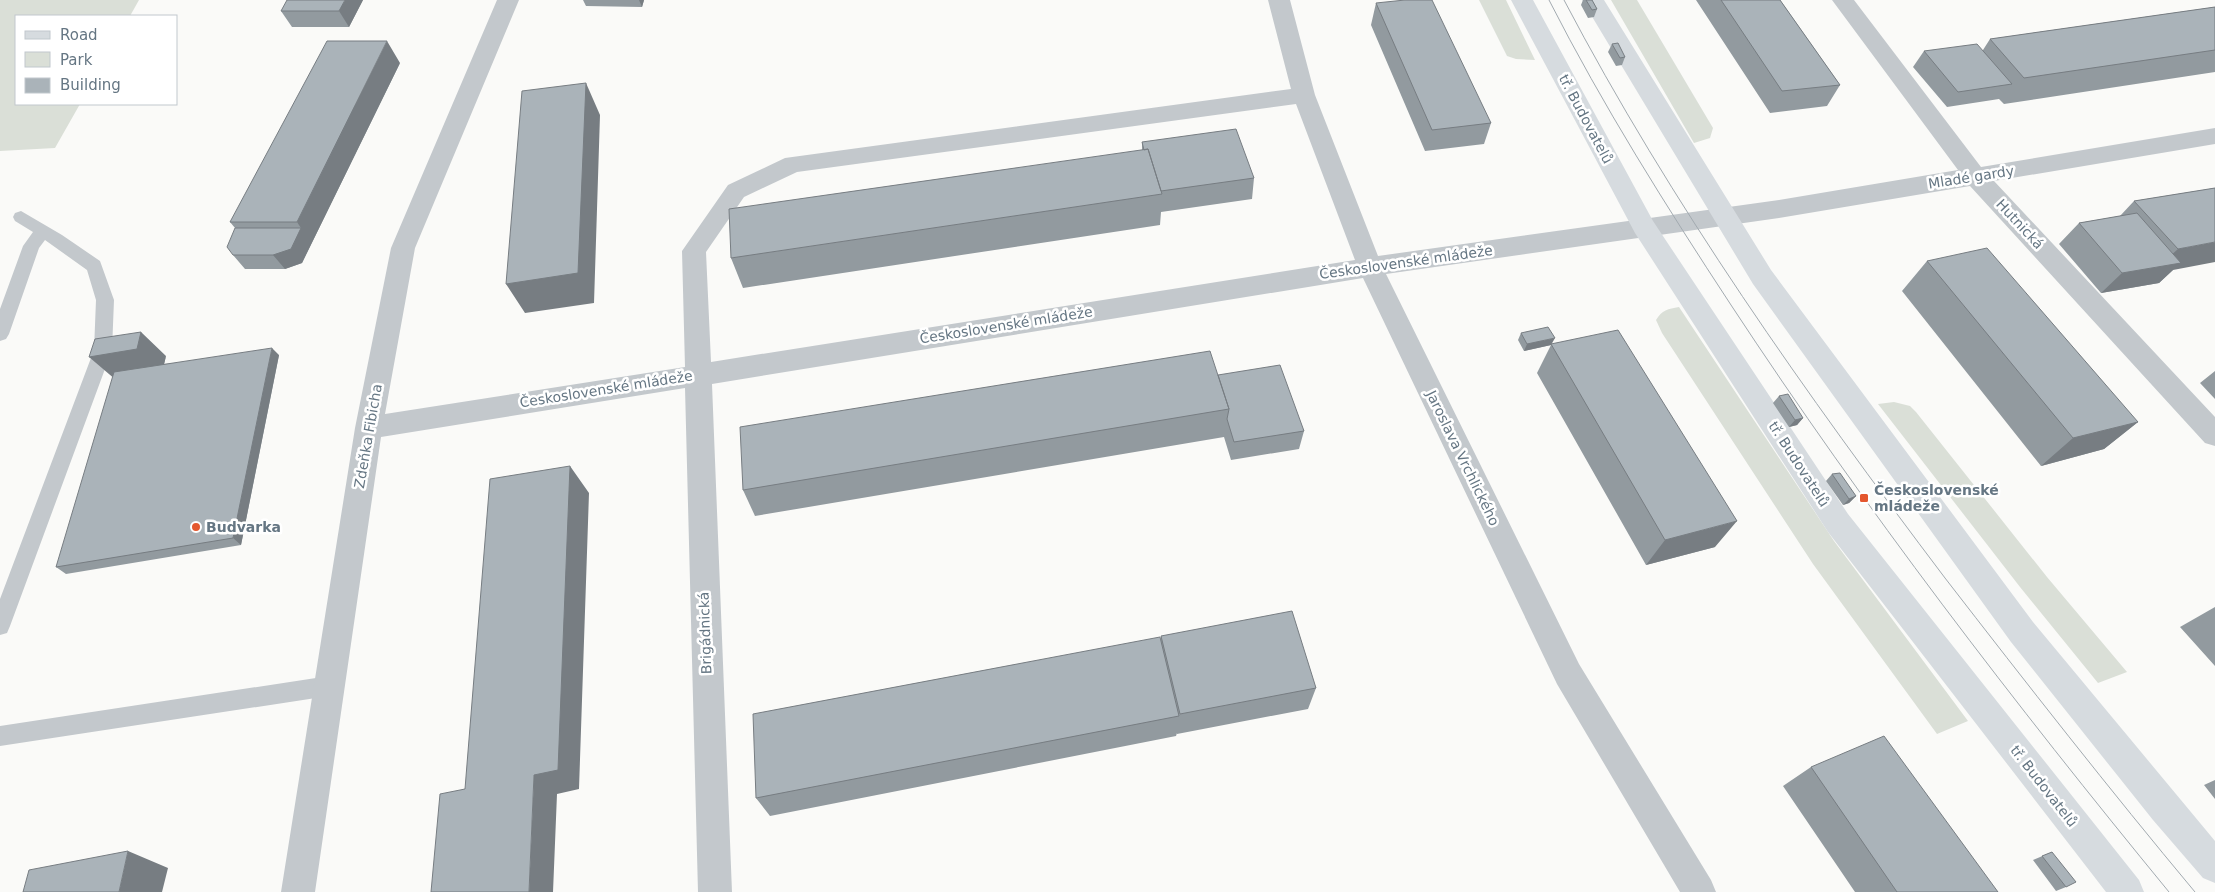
<svg xmlns="http://www.w3.org/2000/svg" width="2215" height="892" viewBox="0 0 2215 892" font-family="'DejaVu Sans',sans-serif">
	<style>
		.green { fill: #dadfd7 }
		.lines { fill: none; stroke-linecap: round; stroke-linejoin: round }
		.lane { fill: #c3c8cc; fill-rule: evenodd }
		.street { fill: #c3c8cc; fill-rule: evenodd }
		.secondary { fill: #d6dbdf; fill-rule: evenodd }
		.tram { stroke: #a2aab0; stroke-width: 1 }
		.wall { fill: #929a9f }
		.shaded-wall { fill: #777d82 }
		.building { fill: #aab3b9; stroke: #777d82 }
		.poi-dot { fill: #e4572e; stroke: #fff; stroke-width: 2 }
		.labels { text-anchor: middle; stroke-width: 5; stroke-linejoin: round; paint-order: stroke }
		.street-label { font-size: 14px; fill: #657683; stroke: #fff }
		.poi-label { font-size: 14px; font-weight: bold; fill: #657683; stroke: #fff; text-anchor: start }
	</style>
	<rect width="100%" height="100%" fill="#fafaf8"/>
	<path class="green" d="M0 0H139L130 16H16V104H80L55 148 0 151Z
		M1479 0H1506L1535 60 1516 59 1507 56Z
		M1611 0H1637L1713 128 1710 138 1694 143Z
		M1679 307 1834 541 1968 721 1937 734 1813 564 1662 333 1656 320C1662 310 1668 309 1679 307Z
		M1894 402 1910 406 1916 412 2047 577 2127 672 2098 683 2020 587 1878 404Z"/>
	<g class="lines">
		<path class="lane" d="M21 211 62 235 100 261 114 300 112 350 10 626 7 633 0 635V599L94 350 96 300 87 270 45 240 39 248 9 334 6 339 0 341V309L23 246 33 232 15 221 13 217 15 213Z
			M329 676 336 679 340 686 336 693 329 696 0 746V726Z"/>
		<path class="street" d="M497 0H519L415 248 385 414 685 367 682 251 728 185 785 158 1291 89 1268 0H1290L1315 95 1378 256 1779 200 1958 170 1832 0H1854L1981 167 2215 128V144L1994 181 2215 417V446L2205 443 1970 186 1779 218 1386 274 1579 664 1711 880 1716 892H1680L1557 684 1363 278 712 384 732 892H698L685 388 381 437 315 892H281L355 428 391 248ZM1296 104 1355 260 711 362 706 252 744 197 797 172Z"/>
		<path class="secondary" d="M1511 0H1533L1653 221 1848 514 2139 880 2144 892H2106L1828 532 1635 233Z
			M1582 0H1604L1771 270 2033 622 2215 841V883L2203 878 2153 820 2011 642 1753 284Z"/>
		<path class="tram" d="M1549 0C1603 106 1666 206 1731 305 1865 509 2014 703 2169 892
			M1564 0C1671 204 1806 394 1945 578 2027 684 2109 789 2195 892"/>
	</g>
	<path class="wall" d="M363 0 349 27H292L281 11Z
		M583 0H644L642 7 586 6Z
		M1583 0H1592L1597 9 1594 17 1588 18 1581 5Z
		M1696 0H1780L1840 85 1827 106 1770 113Z
		M1376 3 1491 123 1484 144 1425 151 1371 25Z
		M2215 7V72L2004 104 1999 99 1947 107 1913 67 1924 51 1983 50 1990 39Z
		M1612 44 1625 57 1622 65 1616 66 1608 52Z
		M400 63 302 263 285 269H245L233 255 235 228 230 222Z
		M1142 142 1254 178 1252 199 1161 212 1160 225 743 288 731 258 1142 150Z
		M2215 188 2173 270 2159 283 2101 293 2059 244 2079 223 2120 216 2134 201Z
		M1927 261 2138 422 2104 449 2041 466 1902 291Z
		M1521 333 1552 344 1715 547 1646 565 1537 373 1551 345 1524 351 1518 340Z
		M279 355 241 545 66 574 56 567 166 356 164 364Z
		M2215 371V399L2200 383Z
		M1218 375 1304 431 1299 449 1231 460 1224 437 755 516 743 490Z
		M1779 396 1803 418 1797 425 1789 427 1773 403Z
		M1832 474 1856 496 1849 503 1843 505 1826 481Z
		M2215 607V666L2180 627Z
		M1161 636 1316 688 1308 709 1177 734V733L1176 736 770 816 756 798 1161 640Z
		M1811 767 1998 892H1855L1783 786Z
		M2215 780V799L2204 785Z
		M2052 852 2066 887 2056 891 2033 860Z"/>
	<path class="shaded-wall" d="M345 0H363L349 27 339 11Z
		M639 0H644L642 7Z
		M387 41 400 63 302 263 285 269 273 255 301 228 297 222Z
		M586 83 600 115 594 303 525 313 506 284Z
		M2215 242V262L2173 270 2159 283 2101 293 2122 273 2158 267 2178 249Z
		M141 332 166 356 162 373 116 380 89 357Z
		M1555 338 1551 345 1524 351 1527 344Z
		M272 348 279 355 241 545 233 538Z
		M1803 418 1797 425 1789 427 1795 420Z
		M2138 422 2104 449 2041 466 2073 438Z
		M570 466 589 493 579 789 557 794 553 892H529L534 775Z
		M1856 496 1849 503 1843 505 1849 499Z
		M1737 521 1715 547 1646 565 1665 540Z
		M128 851 168 868 162 892H119Z"/>
	<path class="building" d="M287 0H345L339 11H281Z
		M1405 0H1432L1491 123 1432 130 1376 3Z
		M1586 0H1592L1597 9 1592 10Z
		M1721 0H1780L1840 85 1782 91Z
		M2215 7V50L2024 78 1990 39Z
		M327 41H387L297 222H230Z
		M1618 43 1625 57 1620 58 1612 44Z
		M1977 44 2012 84 1958 92 1924 51Z
		M586 83 578 273 506 284 522 91Z
		M1236 129 1254 178 1161 191 1148 149 1144 150 1142 142Z
		M1148 149 1162 194 731 258 729 209Z
		M2215 188V242L2178 249 2134 201Z
		M2137 213 2181 263 2122 273 2079 223Z
		M235 228H301L291 249 273 255H233L227 247Z
		M1987 248 2138 422 2073 438 1927 261Z
		M1548 327 1555 338 1527 344 1521 333Z
		M1618 330 1737 521 1665 540 1551 344Z
		M141 332 137 349 89 357 95 339Z
		M272 348 233 538 56 567 114 372Z
		M1210 351 1229 409 743 490 740 427Z
		M1280 365 1304 431 1234 442 1227 419 1229 409 1218 375Z
		M1788 394 1803 418 1795 420 1779 396Z
		M570 466 558 770 534 775 529 892H431L440 794 465 789 490 479Z
		M1840 473 1856 496 1849 499 1832 474Z
		M1292 611 1316 688 1180 714 1161 636Z
		M1160 637 1179 716 756 798 753 714Z
		M1884 736 1998 892H1897L1811 767Z
		M128 851 119 892H23L29 870Z
		M2052 852 2076 882 2066 887 2042 856Z"/>
	<g class="poi-dot">
		<rect x="1859" y="493" width="10" height="10" rx="2.5"/>
		<circle cx="196" cy="527" r="5"/>
	</g>
	<g class="labels">
		<g class="street-label">
			<text transform="translate(1586 119) rotate(62)" y="5">tř. Budovatelů</text>
			<text transform="translate(1971 177) rotate(-9)" y="5">Mladé gardy</text>
			<text transform="translate(2020 224) rotate(47)" y="5">Hutnická</text>
			<text transform="translate(1406 262) rotate(-8)" y="5">Československé mládeže</text>
			<text transform="translate(1006 325) rotate(-9)" y="5">Československé mládeže</text>
			<text transform="translate(606 389) rotate(-9)" y="5">Československé mládeže</text>
			<text transform="translate(368 436) rotate(-80)" y="5">Zdeňka Fibicha</text>
			<text transform="translate(1463 458) rotate(64)" y="5">Jaroslava Vrchlického</text>
			<text transform="translate(1799 464) rotate(57)" y="5">tř. Budovatelů</text>
			<text transform="translate(705 633) rotate(-92)" y="5">Brigádnická</text>
			<text transform="translate(2044 786) rotate(52)" y="5">tř. Budovatelů</text>
		</g>
		<g class="poi-label">
			<text x="1874" y="495">Československé<tspan x="1874" dy="16">mládeže</tspan></text>
			<text x="206" y="532">Budvarka</text>
		</g>
	</g>
	<rect x="15" y="15" width="162" height="90" fill="#ffffff" stroke="#c1c8cd"/>
	<rect x="25" y="31" width="25" height="8" fill="#d6dbdf" stroke="#c1c8cd"/>
	<text x="60" y="40" font-size="15" fill="#657683">Road</text>
	<rect x="25" y="52" width="25" height="15" fill="#dadfd7" stroke="#c1c8cd"/>
	<text x="60" y="65" font-size="15" fill="#657683">Park</text>
	<rect x="25" y="78" width="25" height="15" fill="#aab3b9" stroke="#c1c8cd"/>
	<text x="60" y="90" font-size="15" fill="#657683">Building</text>
</svg>
